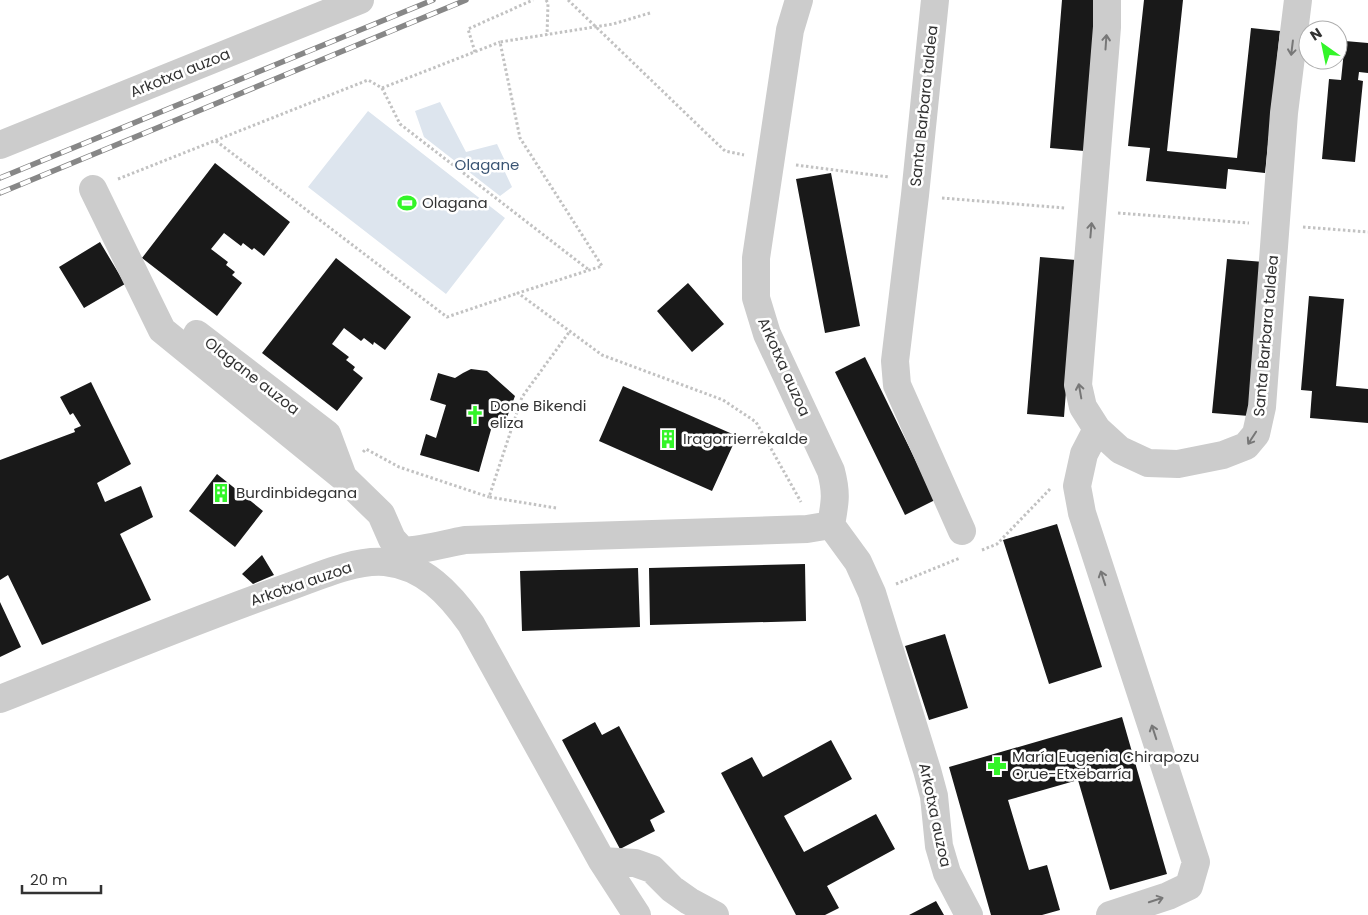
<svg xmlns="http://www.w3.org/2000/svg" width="1368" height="915" viewBox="0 0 1368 915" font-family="Poppins,sans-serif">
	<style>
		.green { fill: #dde5ee }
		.building { fill: #191919 }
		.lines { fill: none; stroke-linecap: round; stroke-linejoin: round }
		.path { stroke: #c2c2c2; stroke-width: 3; stroke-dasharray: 2.5 2.5; stroke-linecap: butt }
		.minor { stroke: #ccc; stroke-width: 28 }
		.rail-casing { stroke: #878787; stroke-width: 5.5 }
		.rail { stroke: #fff; stroke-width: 4; stroke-dasharray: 11; stroke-linecap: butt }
		.path-bridge { stroke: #c2c2c2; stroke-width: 3; stroke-dasharray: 2.5 2.5; stroke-linecap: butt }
		.oneway { stroke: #777 }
		.labels { text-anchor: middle; stroke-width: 5; stroke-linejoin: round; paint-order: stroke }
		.street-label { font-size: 15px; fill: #323232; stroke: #fff }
		.park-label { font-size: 15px; fill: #3a5473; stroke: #fff }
		.poi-label { font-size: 15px; fill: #323232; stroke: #fff; text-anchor: start }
	</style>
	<rect width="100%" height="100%" fill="#fff"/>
	<path class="green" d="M440 102 466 152 497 144 505 161 504 170 512 187 500 196 424 137 415 111Z
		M368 111 505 218 446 294 308 187Z"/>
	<path class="building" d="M1062 0H1097L1084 151 1050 148Z
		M1144 0H1183L1167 151 1237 158 1251 28 1280 31 1265 173 1228 169 1226 189 1146 181 1150 148 1128 146Z
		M1345 41 1368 43V73L1359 72 1358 80 1363 81 1355 162 1322 159 1329 79 1341 80Z
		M215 163 290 222 264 256 254 248 252 250 243 243 241 246 224 233 211 249 228 262 226 265 235 272 232 275 242 283 217 316 142 258Z
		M831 173 860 326 825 333 796 179Z
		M100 242 125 284 84 308 59 267Z
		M1040 257 1076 260 1064 417 1027 414Z
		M336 258 411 317 385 350 374 342 373 345 364 338 361 341 344 328 332 344 349 357 346 360 355 367 353 370 363 378 337 411 262 353Z
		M1227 259 1264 262 1249 416 1212 413Z
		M688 283 724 324 692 352 657 311Z
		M1309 296 1344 299 1336 386 1368 389V423L1310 418 1312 391 1301 390Z
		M865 357 935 500 905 515 835 372Z
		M471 369 487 371 515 396 503 428 492 426 479 472 420 455 426 434 436 438 446 405 430 400 438 373 455 378 463 373Z
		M91 382 131 464 97 483 105 502 141 486 153 517 120 534 151 600 42 645 8 575 0 580V460L75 432 74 429 81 426 73 413 70 415 60 397Z
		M623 386 737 436 712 491 599 441Z
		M217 474 263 511 235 547 189 511Z
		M1057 524 1102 667 1049 684 1003 540Z
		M262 555 274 575 253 584 242 574Z
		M805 564 806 621 650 625 649 568Z
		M638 568 640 627 522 631 520 571Z
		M0 602 21 647 0 657Z
		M945 634 968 708 929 720 905 646Z
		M1122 717 1167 874 1110 890 1078 780 1008 800 1029 870 1047 865 1060 910 1042 915H991L949 767Z
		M595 722 602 735 619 726 665 812 650 820 655 831 620 849 562 740Z
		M831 740 852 779 784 816 804 852 876 814 895 849 827 886 839 908 825 915H796L721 773 752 757 763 777Z
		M936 901 944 915H909Z"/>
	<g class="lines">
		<path class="path" d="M546 0 548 3 547 35
			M650 13 613 24 500 42 520 138 602 266 518 293 602 355 723 400 756 422 801 502
			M475 52 468 29 533 0
			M382 88 400 124 589 270
			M705 132 725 151 744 155
			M216 141 447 317 518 293
			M796 165 889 177
			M118 179 368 80 382 88 500 42
			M942 198 1065 208
			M1118 213 1249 223
			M1303 227 1368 232
			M363 452 366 449 399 467 489 497
			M556 508 489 497 522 397 570 331
			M982 550 997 544 1051 488
			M896 584 960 558"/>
		<path class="minor" d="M799 0 790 30 756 258V298L767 334 831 471C837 494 835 502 831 525L858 562 872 593 927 770 934 796 939 846 947 873 969 915
			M935 0 915 195 895 361 897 385 962 531
			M1107 0V27L1078 385 1083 407 1097 429 1120 450 1148 463 1178 464 1223 455 1246 446 1256 434 1262 407 1284 113 1298 0
			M0 145 360 0
			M93 189 162 330 344 478 381 514 392 539 403 551
			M197 334 327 434 343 477
			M1097 429 1084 454 1077 486 1082 513 1196 862 1189 886 1168 896 1110 915
			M400 565 403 551C424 550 444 544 465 540L807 529 831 525
			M0 699C94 662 187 623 283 589 312 579 354 559 385 562 424 566 449 593 471 624L602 861 637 915
			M602 861 635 863 652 869 672 889 689 901 715 915"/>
		<g class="rail-casing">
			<path id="rail" d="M0 178 433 0
				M0 193 466 0"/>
		</g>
		<use href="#rail" class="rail"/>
		<path class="path-bridge" d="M568 0 705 132"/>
	</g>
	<defs><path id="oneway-shaft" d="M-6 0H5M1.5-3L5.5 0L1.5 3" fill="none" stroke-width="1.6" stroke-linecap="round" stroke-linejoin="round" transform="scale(1.25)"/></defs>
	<g class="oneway">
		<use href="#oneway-shaft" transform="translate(1106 42) rotate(-86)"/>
		<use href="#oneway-shaft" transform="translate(1292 48) rotate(97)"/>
		<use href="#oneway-shaft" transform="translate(1091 230) rotate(-85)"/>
		<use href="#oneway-shaft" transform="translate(1080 391) rotate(-100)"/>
		<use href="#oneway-shaft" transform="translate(1252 438) rotate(123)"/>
		<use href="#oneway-shaft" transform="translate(1103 578) rotate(-108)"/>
		<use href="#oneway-shaft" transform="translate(1154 732) rotate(-108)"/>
		<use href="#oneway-shaft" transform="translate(1156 900) rotate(-18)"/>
	</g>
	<defs>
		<g id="stadium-bare" transform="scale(1.5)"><path d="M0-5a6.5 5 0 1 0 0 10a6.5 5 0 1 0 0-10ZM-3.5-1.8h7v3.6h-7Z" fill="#33f529" stroke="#fff" stroke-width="2.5" paint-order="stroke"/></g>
		<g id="church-bare" transform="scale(1.5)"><path d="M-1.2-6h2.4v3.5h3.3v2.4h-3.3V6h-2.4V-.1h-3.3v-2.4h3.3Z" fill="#33f529" stroke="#fff" stroke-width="2.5" paint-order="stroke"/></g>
		<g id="building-bare" transform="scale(1.5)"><path d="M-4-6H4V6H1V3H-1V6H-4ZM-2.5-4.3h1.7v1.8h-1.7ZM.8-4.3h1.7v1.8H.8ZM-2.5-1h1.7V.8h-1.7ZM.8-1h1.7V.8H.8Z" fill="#33f529" stroke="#fff" stroke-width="2.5" paint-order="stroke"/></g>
		<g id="pharmacy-bare" transform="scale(1.5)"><path d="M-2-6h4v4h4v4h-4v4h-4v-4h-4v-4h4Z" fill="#33f529" stroke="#fff" stroke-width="2.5" paint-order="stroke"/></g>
	</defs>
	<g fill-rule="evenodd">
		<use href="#stadium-bare" x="407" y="203"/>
		<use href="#church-bare" x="475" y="415"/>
		<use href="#building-bare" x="668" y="439"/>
		<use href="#building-bare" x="221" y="493"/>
		<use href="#pharmacy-bare" x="997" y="766"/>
	</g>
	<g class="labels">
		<g class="street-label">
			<text transform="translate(180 73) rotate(-22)" y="5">Arkotxa auzoa</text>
			<text transform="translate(924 106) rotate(-84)" y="5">Santa Barbara taldea</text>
			<text transform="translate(1266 336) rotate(-85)" y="5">Santa Barbara taldea</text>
			<text transform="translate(784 367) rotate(66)" y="5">Arkotxa auzoa</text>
			<text transform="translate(252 376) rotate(38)" y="5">Olagane auzoa</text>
			<text transform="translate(301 584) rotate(-19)" y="5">Arkotxa auzoa</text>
			<text transform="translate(935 815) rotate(78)" y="5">Arkotxa auzoa</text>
		</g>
		<g class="park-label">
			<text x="487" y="170">Olagane</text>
		</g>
		<g class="poi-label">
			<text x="422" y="208">Olagana</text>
			<text x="490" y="411">Done Bikendi<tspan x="490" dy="17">eliza</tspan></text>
			<text x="683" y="444">Iragorrierrekalde</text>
			<text x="236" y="498">Burdinbidegana</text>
			<text x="1012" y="762">María Eugenia Chirapozu<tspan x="1012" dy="17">Orue-Etxebarría</tspan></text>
		</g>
	</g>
	<g transform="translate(1323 45) rotate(327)"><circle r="24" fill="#ffffff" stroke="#adadad"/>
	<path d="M0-4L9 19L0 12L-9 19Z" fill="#33f529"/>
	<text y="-8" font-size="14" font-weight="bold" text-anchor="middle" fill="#323232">N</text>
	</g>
	<path d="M22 885v8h79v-8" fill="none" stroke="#323232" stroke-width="2.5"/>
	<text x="30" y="885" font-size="15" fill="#323232" stroke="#ffffff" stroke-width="4" paint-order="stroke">20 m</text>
</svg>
